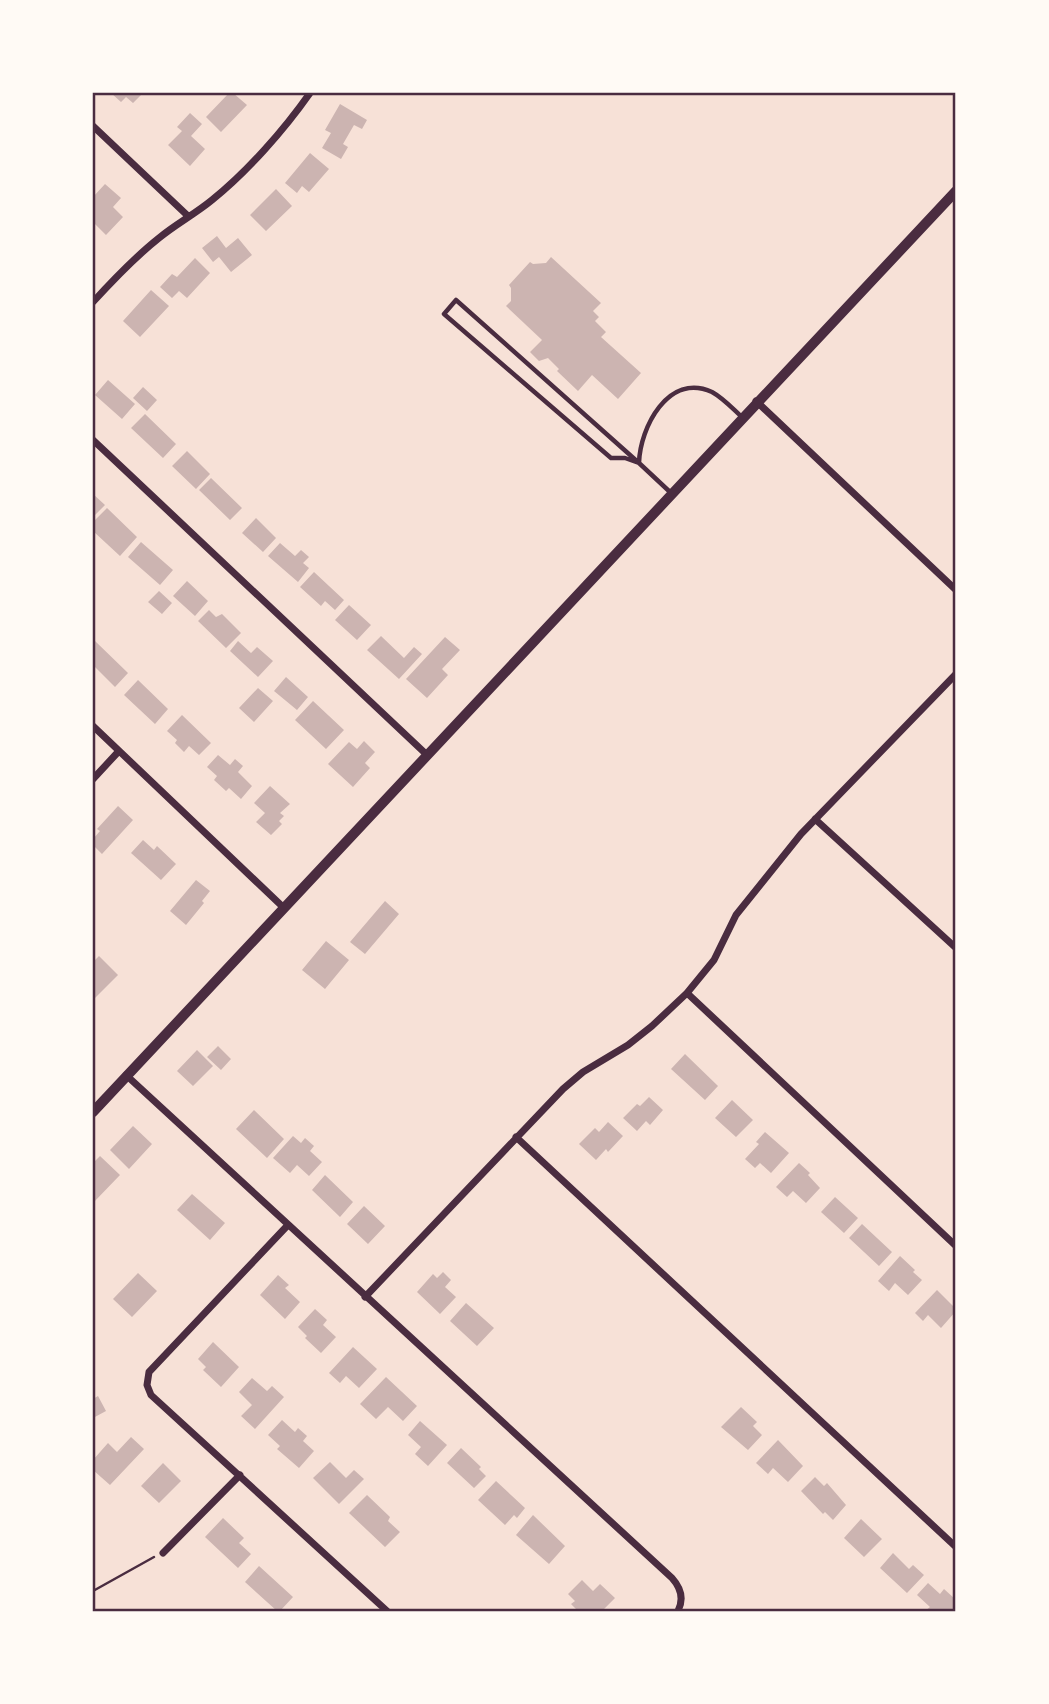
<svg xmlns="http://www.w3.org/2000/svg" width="1049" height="1704" viewBox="0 0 1049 1704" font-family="'Fira Sans',sans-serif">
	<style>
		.building { fill: #ccb4b1 }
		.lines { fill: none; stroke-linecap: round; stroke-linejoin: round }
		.path { stroke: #4a2c40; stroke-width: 2.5 }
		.service { stroke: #4a2c40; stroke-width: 4.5 }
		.minor { stroke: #4a2c40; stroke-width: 7 }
		.tertiary { stroke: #4a2c40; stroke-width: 10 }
		.neatline { fill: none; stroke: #4a2c40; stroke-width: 2.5 }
	</style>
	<rect width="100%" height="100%" fill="#f7e1d7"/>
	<path class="building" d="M111 93H143L133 103 126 97 121 102Z
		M229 93H233L247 105 221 132 206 117Z
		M340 104 367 120 362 129 354 125 343 144 348 147 341 159 322 148 331 133 325 130Z
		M190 113 202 124 191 136 205 149 190 166 168 145 182 131 177 127Z
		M310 153 329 169 309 192 302 186 297 193 285 183Z
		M105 184 121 198 113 207 123 217 106 235 93 222V197Z
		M276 189 292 206 266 231 250 215Z
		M217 236 226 248 238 238 252 255 231 272 219 257 213 262 202 248Z
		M551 257 601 303 593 311 599 317 595 321 606 332 601 337 641 373 618 399 592 375 578 391 557 371 559 369 548 358 539 361 530 352 542 340 506 306 511 301V288L509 285 530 262 533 264 546 263Z
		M195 258 210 273 187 298 179 291 172 298 160 287 172 274 177 277Z
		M151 290 169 306 140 337 123 321Z
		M108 380 135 404 122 419 95 395Z
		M143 387 157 400 147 411 133 398Z
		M145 414 176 444 163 458 131 428Z
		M187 451 210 474 196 489 172 466Z
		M211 478 242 508 230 520 199 490Z
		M93 494 105 505 93 517Z
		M107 508 137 537 120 556 93 531V522Z
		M256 518 276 538 263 552 242 533Z
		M141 542 173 570 160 585 128 557Z
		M280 543 295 556 301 550 309 557 303 563 309 568 298 582 268 556Z
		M314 572 344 600 335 610 325 601 321 606 300 587Z
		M187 581 208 601 195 616 173 596Z
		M159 591 172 603 162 614 148 602Z
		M349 605 371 625 357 640 335 620Z
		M209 610 216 617 222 614 241 633 226 648 198 621Z
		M381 636 404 658 414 647 422 654 399 679 367 650Z
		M445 637 460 650 442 669 448 675 427 698 406 679Z
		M94 640 128 673 115 687 93 665Z
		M238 641 251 653 257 647 273 661 258 677 230 651Z
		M286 677 308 697 297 710 274 691Z
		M138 680 168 709 155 724 124 695Z
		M258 688 273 701 254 722 239 708Z
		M313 701 344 730 326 749 295 720Z
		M182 715 211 743 199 755 189 746 184 752 175 743 177 740 167 731Z
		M364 741 375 752 365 763 370 768 353 787 328 764 349 742 357 749Z
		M218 755 230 765 235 759 243 766 238 772 252 786 241 799 229 788 226 791 214 780 217 776 207 767Z
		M270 786 290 804 280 813 284 816 279 821 282 824 271 835 256 822 265 813 254 803Z
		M118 806 133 820 102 854 93 845V839L100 831 97 829Z
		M143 840 154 850 157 846 176 864 161 880 131 853Z
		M196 880 210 891 202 901 204 903 186 925 170 911Z
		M385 901 399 914 365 954 350 942Z
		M326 941 349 960 325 989 302 970Z
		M99 956 118 975 93 1000V962Z
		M218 1046 231 1059 221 1070 207 1057Z
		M197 1050 213 1066 193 1086 177 1071Z
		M685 1054 718 1086 705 1100 671 1069Z
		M649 1097 663 1110 650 1125 646 1121 637 1131 623 1118 637 1104 640 1106Z
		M732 1100 753 1120 736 1137 715 1118Z
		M254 1110 284 1139 267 1158 236 1129Z
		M608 1122 623 1136 608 1152 606 1149 596 1160 579 1144 595 1128 599 1132Z
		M133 1126 152 1144 129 1169 110 1150Z
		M765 1132 789 1153 771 1173 760 1163 755 1168 745 1159 759 1144 756 1142Z
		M293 1136 301 1143 305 1138 314 1146 310 1151 322 1162 309 1176 297 1165 290 1173 273 1158Z
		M100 1156 120 1175 93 1203V1163Z
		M799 1163 810 1173 808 1175 820 1188 806 1203 793 1191 787 1197 776 1187Z
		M325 1175 353 1202 340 1217 312 1190Z
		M192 1194 225 1223 210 1240 177 1210Z
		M835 1197 858 1218 844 1233 821 1212Z
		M364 1206 385 1226 368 1244 347 1224Z
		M862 1224 892 1252 879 1266 849 1238Z
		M900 1256 915 1270 913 1272 922 1280 908 1295 895 1283 889 1291 878 1281Z
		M443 1272 451 1280 445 1287 456 1297 440 1314 417 1292 433 1274 437 1278Z
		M138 1273 157 1291 132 1317 113 1299Z
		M278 1275 289 1285 285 1288 300 1302 285 1319 260 1295Z
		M937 1290 956 1309V1311L941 1328 928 1315 923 1321 915 1313Z
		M466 1303 494 1328 477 1346 450 1321Z
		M315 1309 327 1320 323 1325 336 1337 321 1353 305 1338 307 1336 298 1327Z
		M213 1342 239 1367 221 1387 203 1370 206 1367 198 1359Z
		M353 1347 377 1369 359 1388 346 1376 340 1383 329 1373Z
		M386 1377 417 1406 403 1421 388 1407 376 1419 360 1404Z
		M252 1378 267 1391 272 1386 284 1397 255 1429 241 1416 252 1405 239 1392Z
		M98 1396 106 1411 93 1418V1399Z
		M741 1407 757 1422 753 1426 762 1435 748 1450 721 1427Z
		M282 1420 295 1432 298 1428 307 1436 303 1441 314 1451 299 1468 277 1449 280 1446 268 1435Z
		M420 1421 447 1445 428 1466 415 1454 421 1447 408 1435Z
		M131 1437 144 1449 110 1485 93 1470V1460L108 1443 117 1452Z
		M778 1440 803 1466 788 1482 773 1468 768 1474 756 1463Z
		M461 1448 481 1467 479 1469 486 1476 474 1488 447 1463Z
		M330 1462 346 1478 354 1470 364 1479 339 1504 313 1478Z
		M163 1463 181 1481 159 1503 141 1486Z
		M815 1477 824 1486 827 1483 846 1505 833 1520 825 1512 823 1514 801 1491Z
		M496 1481 525 1508 517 1518 514 1515 505 1525 478 1500Z
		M367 1495 390 1517 388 1521 400 1532 385 1547 349 1513Z
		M533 1515 565 1546 549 1564 516 1535Z
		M223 1518 244 1538 239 1543 251 1554 238 1568 205 1537Z
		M861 1519 882 1539 864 1557 844 1538Z
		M893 1553 909 1569 913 1565 924 1575 907 1593 880 1568Z
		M259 1566 293 1597 280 1611H277L245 1582Z
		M582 1580 593 1591 600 1584 615 1598 602 1611H578L571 1604 575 1601 568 1594Z
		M928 1583 940 1594 944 1589 955 1599 953 1602 956 1605V1611H925L930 1607 917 1595Z"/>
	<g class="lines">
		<path class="path" d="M93 1591 154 1557"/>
		<path class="service" d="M456 300 639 463 625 458H611L444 314Z
			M670 492 639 463C640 428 668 372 712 392 723 398 733 409 742 417"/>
		<path class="minor" d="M93 126 188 216
			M93 302C114 279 135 257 159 238 176 224 195 214 212 200 247 172 284 130 310 93
			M756 401 956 590
			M93 440 426 754
			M93 726 284 908
			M93 779 119 751
			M815 819 956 948
			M687 993 956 1246
			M126 1075 672 1578C681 1588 684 1599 678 1611
			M516 1137 956 1547
			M287 1226 149 1372 147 1385 151 1395 387 1611
			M365 1297 563 1089 583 1072 628 1045 652 1026 687 993 714 960 736 915 801 834 956 674
			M163 1553 240 1475"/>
		<path class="tertiary" d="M93 1112 956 191"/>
	</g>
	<rect width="1049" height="1704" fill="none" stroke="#fffaf5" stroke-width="189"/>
	<rect x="94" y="94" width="860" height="1516" class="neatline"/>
</svg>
